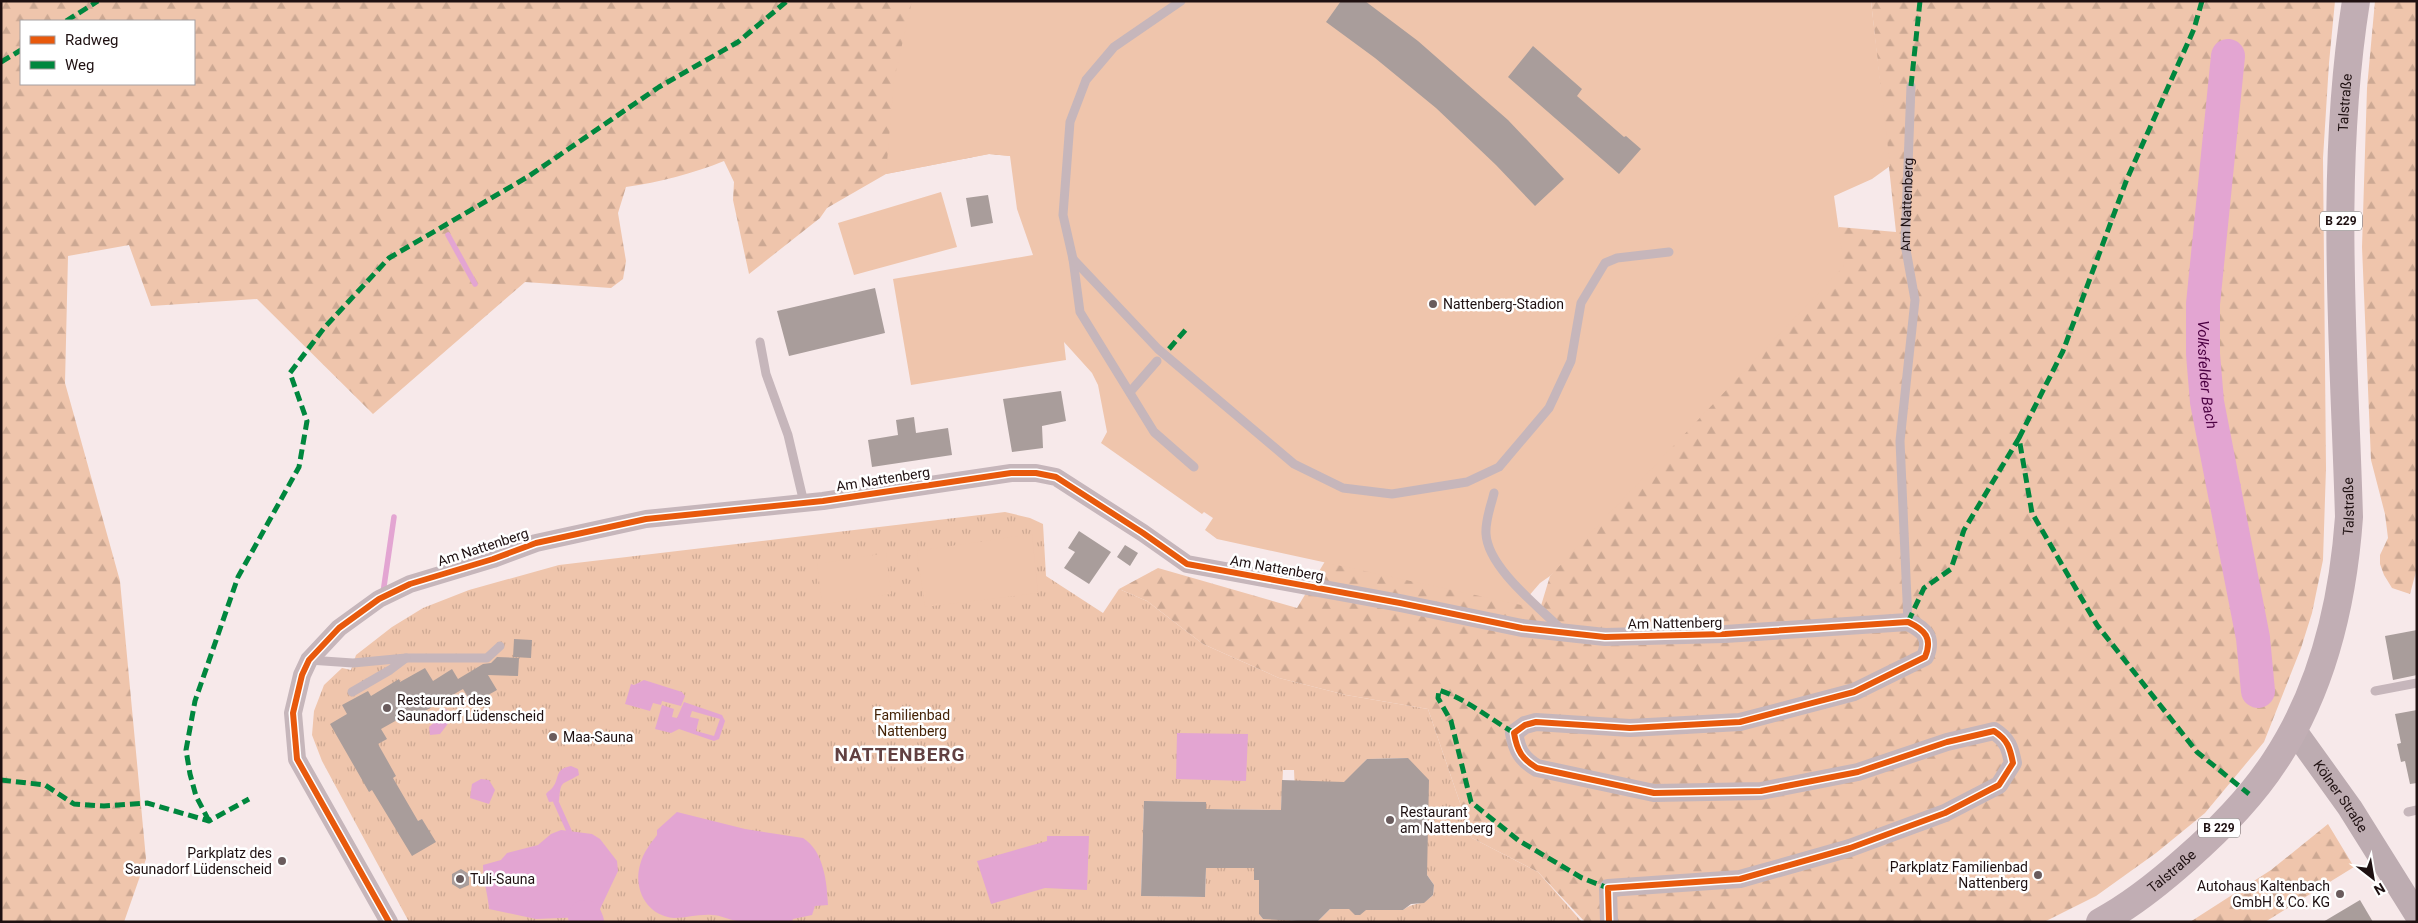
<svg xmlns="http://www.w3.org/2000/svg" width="2418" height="923" viewBox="0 0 2418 923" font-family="Roboto,sans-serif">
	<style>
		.grass { fill: url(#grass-tufts) }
		.forest { fill: url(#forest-firs); fill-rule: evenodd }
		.garden { fill: #efc5ac }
		.water { fill: #e3a5d2; fill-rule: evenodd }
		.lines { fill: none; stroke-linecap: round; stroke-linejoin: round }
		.stream { stroke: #e3a5d2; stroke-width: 5.5 }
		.river { stroke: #e3a5d2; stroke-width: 34 }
		.building { fill: #a99d9b }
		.service { stroke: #c6b6bb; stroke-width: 9 }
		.minor { stroke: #c6b6bb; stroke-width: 18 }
		.secondary { stroke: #bdacb1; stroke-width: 25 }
		.primary { stroke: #c1aeb4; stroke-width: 28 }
		.quiet { stroke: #00873e; stroke-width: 5; stroke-dasharray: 10 5; stroke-linecap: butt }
		.cycleway-casing { stroke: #fff; stroke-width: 9 }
		.cycleway { stroke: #e8590c; stroke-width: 6 }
		.poi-dot { fill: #6a5c5d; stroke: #fff; stroke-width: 2 }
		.labels { text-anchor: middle; stroke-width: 5; stroke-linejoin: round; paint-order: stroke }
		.shield { fill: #fff; stroke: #625858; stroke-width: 1 }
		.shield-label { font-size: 12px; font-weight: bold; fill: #1e1011 }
		.street-label { font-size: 14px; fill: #1e1011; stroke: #fff }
		.poi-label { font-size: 14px; fill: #1e1011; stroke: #fff; text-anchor: start }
		.park-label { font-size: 14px; fill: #442307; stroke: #fff }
		.water-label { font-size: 15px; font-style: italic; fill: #4c0042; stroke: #fff }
		.district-label { font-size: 19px; font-weight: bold; letter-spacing: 1px; fill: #614041; stroke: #fff }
	</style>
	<defs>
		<pattern id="grass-tufts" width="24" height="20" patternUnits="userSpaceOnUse" patternTransform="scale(1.25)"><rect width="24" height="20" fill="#efc5ac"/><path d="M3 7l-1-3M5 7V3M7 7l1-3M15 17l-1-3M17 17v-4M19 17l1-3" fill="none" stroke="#cca893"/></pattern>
		<pattern id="forest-firs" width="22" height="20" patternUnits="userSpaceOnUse" patternTransform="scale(1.25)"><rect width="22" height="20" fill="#efc5ac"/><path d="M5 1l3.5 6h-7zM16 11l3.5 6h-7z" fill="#cca893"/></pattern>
	</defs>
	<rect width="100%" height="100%" fill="#f7e9ea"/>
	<path class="grass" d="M1005 512 1030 518 1043 524 1046 576 1103 613 1119 589 1147 601 1203 644 1279 678 1346 695 1428 709 1472 838 1538 872 1582 922H1317L1330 909H1350L1355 914 1365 910H1403C1415 901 1421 907 1433 895L1434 885 1427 875 1407 758 1367 759 1346 782 1295 792 1294 770H1283L1281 810 1206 809V802L1144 801 1141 896 1205 897 1206 868H1254V880H1299L1259 894V914L1263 919H1289L1292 922H409L322 761 312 735 314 711 324 685 342 668 351 670 356 655 392 627 423 608 469 590 559 565Z"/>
	<path class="forest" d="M1 1H1208L1010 156 989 154 886 174 827 208 820 218 749 274 733 200 734 182 724 161C692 174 660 182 626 187L618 213 626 261 623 279 611 288 525 282 373 414 257 299 151 306 129 245 68 256 65 383 120 581 146 859 124 922H1ZM21 21H194V84H21Z
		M1871 1H2335L2329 63 2323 158 2326 468 2323 560 2312 613 2301 648 2264 742 2205 813 2156 853 2096 896 2044 922H1585L1538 872 1472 838 1428 709 1346 695 1279 678 1203 644 1147 601 1119 589 1158 568 1297 608 1333 548 1431 528 1540 609 1550 576 1839 227 1896 232Z
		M2375 1H2417V568L2410 594 2392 588 2384 575 2380 564V555L2388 538 2385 514 2371 460 2362 247 2367 88Z
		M2328 824 2354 867 2265 922H2190L2271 870Z"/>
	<path class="garden" d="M912 1H1871L1890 166 1872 179 1834 196 1844 266 1550 576 1540 583 1521 605 1217 539 1205 530 1213 518 1204 512 1202 514 1101 443 1107 432 1098 385 1092 373 1064 342 1066 360 911 385 893 279 1033 255 1017 209 1010 156 989 154 886 174 894 80Z
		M941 192 957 247 854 275 838 223Z
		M1032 534 1038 593 925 607 917 551Z
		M886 553 891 594 822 604 817 564Z"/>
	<path class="water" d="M644 680 682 692 685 696 681 706 662 701 661 705 653 703 650 711 625 704 631 684 634 685Z
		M684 702 722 715 725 721 719 739 714 741 679 729 671 733 655 729 662 705 674 709 672 717 677 718ZM692 711 720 719 714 736 696 731 699 719 690 717Z
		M444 708 452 713 447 725 440 734 430 735 429 727 438 719 440 710Z
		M1177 733 1248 734 1246 781 1176 779Z
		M571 766 578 769 579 775C560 786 561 780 559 801L549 802 546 794C548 791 551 790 553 787 560 778 554 769 571 766Z
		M481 779 489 780 495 790 489 804 470 798 472 784Z
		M677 812 745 829 803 838C824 851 827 883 828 905L815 906 812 915 793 919 792 922C775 922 755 923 738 921 729 920 721 915 712 915 699 914 686 918 674 918 647 916 633 889 640 865 643 853 650 844 657 835V830Z
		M561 830 592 834 600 839 617 861 618 871 600 909 585 917 536 919 489 909C488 894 483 881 483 865L501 860 507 853 538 845 551 834Z
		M1047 836H1089L1087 890 1045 888 991 904 977 861 1047 841Z"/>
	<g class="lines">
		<path class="stream" d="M448 235 475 284
			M2217 457 2238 485
			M383 593 394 517
			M556 802 569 831"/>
		<g class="river">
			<path id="s1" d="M2228 56 2203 304V354L2207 402 2253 638 2258 691"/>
			<path d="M585 917 587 922"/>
		</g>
	</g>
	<path class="building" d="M1341 1H1365L1418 41 1508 120 1564 179 1535 206 1496 165 1436 108 1375 58 1326 22Z
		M1533 46 1582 89 1577 96 1624 137 1626 136 1641 149 1619 174 1508 77Z
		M988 195 993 223 971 227 966 198Z
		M875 288 885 333 789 356 777 311Z
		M1061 391 1066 421 1042 426 1043 448 1012 452 1003 399Z
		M914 417 916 433 948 428 952 455 872 467 868 440 898 435 896 420Z
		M1079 531 1111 552 1089 584 1064 568 1075 552 1068 548Z
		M1125 545 1138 553 1130 566 1117 557Z
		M2417 630V675L2393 680 2385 636Z
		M514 639 532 640 531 658 513 657Z
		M497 657 519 658 518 676 488 675 497 690 472 704 463 689 418 715 415 710 381 729 387 739 378 744 396 776 393 778 418 821 422 819 436 842 412 856 372 790 369 792 330 724 347 714 342 705 368 691 371 696 399 679 400 682 425 668 433 681 452 669 458 679 483 664 491 663Z
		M2417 710V783L2410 784 2405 761 2401 762 2397 744 2401 743 2395 714Z
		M1408 758 1429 780 1427 875 1434 885 1433 895 1424 903 1411 904 1403 910H1366L1360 915H1355L1349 909H1330L1317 922 1263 919 1259 914V880H1254V868H1206L1205 897 1141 896 1144 801 1206 802V809L1281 810 1282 780 1344 782 1367 759Z
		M461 869 469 874V885L460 889 452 884V874Z
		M2360 900 2373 922H2323Z"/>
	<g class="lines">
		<g class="service">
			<path d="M1181 1 1114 47 1086 80 1070 122 1063 215 1073 259 1080 312 1154 432 1194 467"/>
			<path d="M1073 259 1158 349 1294 464 1343 488 1392 494 1467 482 1499 467 1549 408 1571 361 1581 303 1605 263 1617 258 1669 252"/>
			<path d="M760 342 766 374 788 435 804 503"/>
			<path d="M1130 392 1157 361"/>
			<path d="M1494 493C1491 506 1485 520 1486 534 1488 568 1539 607 1562 630"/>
			<path id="s2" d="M1908 622 1900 441 1915 300 1905 244 1911 86"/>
			<path d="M309 660 353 663 406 658H487L500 646"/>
			<path d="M2375 691 2417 683"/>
			<path d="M352 692 390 670 406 658"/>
			<path d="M2408 812 2417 810"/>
		</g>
		<path class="minor" d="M389 922 297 759 293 713 302 675 309 660 339 628 379 599 410 584 493 559 536 543 646 519 823 501 1011 473H1036L1056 477 1143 533 1187 564 1400 603 1522 628 1605 637 1725 634 1908 622C1925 630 1933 638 1925 657L1854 692 1740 722 1630 728 1536 722 1525 725 1514 733C1517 751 1522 759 1537 768L1654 793 1761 791 1858 772 1947 742 1994 731C2008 740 2010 748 2013 763L1999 785 1945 813 1850 848 1740 879 1608 888 1609 922"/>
		<path class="secondary" id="s3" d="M2294 730 2350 808 2417 915"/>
		<path class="primary" id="s4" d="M2100 922C2132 905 2159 883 2186 859 2218 831 2251 798 2275 761 2322 690 2343 602 2349 517 2344 346 2329 171 2356 1"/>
		<path class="quiet" d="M2202 1 2194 29 2127 179 2063 351 2019 438 2032 513 2097 625 2197 752 2249 794
			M66 21 98 1
			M1 62 21 50
			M1911 86 1920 1
			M1169 349 1188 327
			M1908 622 1924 588 1951 569 1964 530 2019 438
			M1514 733C1489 718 1466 699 1439 690L1438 698 1451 721 1471 802 1518 840 1582 878 1608 888
			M1 780 45 785 74 804 104 806 147 803 209 821 249 799
			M209 821 196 796 190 774 186 750 195 701 238 577 299 467 307 421 290 373 324 328 389 258 529 176 659 87 738 42 787 1"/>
		<g class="cycleway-casing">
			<path id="cycleway" d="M389 922 297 759 293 713 302 675 309 660 339 628 379 599 410 584 493 559 536 543 646 519 823 501 1011 473H1036L1056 477 1143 533 1187 564 1400 603 1522 628 1605 637 1725 634 1908 622C1925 630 1933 638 1925 657L1854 692 1740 722 1630 728 1536 722 1525 725 1514 733C1517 751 1522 759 1537 768L1654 793 1761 791 1858 772 1947 742 1994 731C2008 740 2010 748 2013 763L1999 785 1945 813 1850 848 1740 879 1608 888 1609 922"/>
		</g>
		<use href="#cycleway" class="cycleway"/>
	</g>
	<g class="poi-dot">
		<circle cx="1433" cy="304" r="5"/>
		<circle cx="387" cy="708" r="5"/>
		<circle cx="553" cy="737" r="5"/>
		<circle cx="1390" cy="820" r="5"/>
		<circle cx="282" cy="861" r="5"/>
		<circle cx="2038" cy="875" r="5"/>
		<circle cx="460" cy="879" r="5"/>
		<circle cx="2340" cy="894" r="5"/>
	</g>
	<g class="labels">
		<g class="shield">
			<rect x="2320" y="211.5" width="42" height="19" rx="4"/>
			<rect x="2198" y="818.5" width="42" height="19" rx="4"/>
		</g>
		<g class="shield-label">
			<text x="2341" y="225">B 229</text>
			<text x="2219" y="832">B 229</text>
		</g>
		<g class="street-label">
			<text dy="5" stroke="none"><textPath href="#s4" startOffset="912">Talstraße</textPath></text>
			<text dy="5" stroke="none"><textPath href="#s2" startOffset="419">Am Nattenberg</textPath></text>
			<text transform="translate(883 479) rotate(-9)" y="5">Am Nattenberg</text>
			<text dy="5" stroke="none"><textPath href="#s4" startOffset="508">Talstraße</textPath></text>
			<text transform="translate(483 547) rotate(-18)" y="5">Am Nattenberg</text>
			<text transform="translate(1277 568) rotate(10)" y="5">Am Nattenberg</text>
			<text transform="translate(1675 623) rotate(-1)" y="5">Am Nattenberg</text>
			<text dy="5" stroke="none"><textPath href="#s3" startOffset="81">Kölner Straße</textPath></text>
			<text dy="5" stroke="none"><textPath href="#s4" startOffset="88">Talstraße</textPath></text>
		</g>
		<g class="poi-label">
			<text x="1443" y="309">Nattenberg-Stadion</text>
			<text x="397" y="705">Restaurant des<tspan x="397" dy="16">Saunadorf Lüdenscheid</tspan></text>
			<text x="563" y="742">Maa-Sauna</text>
			<text x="1400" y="817">Restaurant<tspan x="1400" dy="16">am Nattenberg</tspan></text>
			<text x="272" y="858" text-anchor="end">Parkplatz des<tspan x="272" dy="16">Saunadorf Lüdenscheid</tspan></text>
			<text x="2028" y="872" text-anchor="end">Parkplatz Familienbad<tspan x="2028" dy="16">Nattenberg</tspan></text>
			<text x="470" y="884">Tuli-Sauna</text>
			<text x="2330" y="891" text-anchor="end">Autohaus Kaltenbach<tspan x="2330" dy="16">GmbH &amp; Co. KG</tspan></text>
		</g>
		<g class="park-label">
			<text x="912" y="720">Familienbad<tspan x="912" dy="16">Nattenberg</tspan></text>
		</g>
		<g class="water-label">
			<text dy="5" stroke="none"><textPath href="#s1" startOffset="320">Volksfelder Bach</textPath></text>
		</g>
		<g class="district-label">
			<text x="900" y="761">NATTENBERG</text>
		</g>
	</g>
	<rect width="2418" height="923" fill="none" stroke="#1e1011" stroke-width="5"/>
	<rect x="20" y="20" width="175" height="65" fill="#ffffff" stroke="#a59fa0"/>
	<rect x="30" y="36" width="25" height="8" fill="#e8590c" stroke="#a59fa0"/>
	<text x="65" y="45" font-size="15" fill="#1e1011">Radweg</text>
	<rect x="30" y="61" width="25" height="8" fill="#00873e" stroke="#a59fa0"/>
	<text x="65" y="70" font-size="15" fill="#1e1011">Weg</text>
	<g transform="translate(2373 878) rotate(149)" stroke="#ffffff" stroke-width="4" paint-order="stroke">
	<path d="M0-4L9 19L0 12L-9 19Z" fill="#1e1011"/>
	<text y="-8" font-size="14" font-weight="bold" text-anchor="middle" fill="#1e1011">N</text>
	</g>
</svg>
